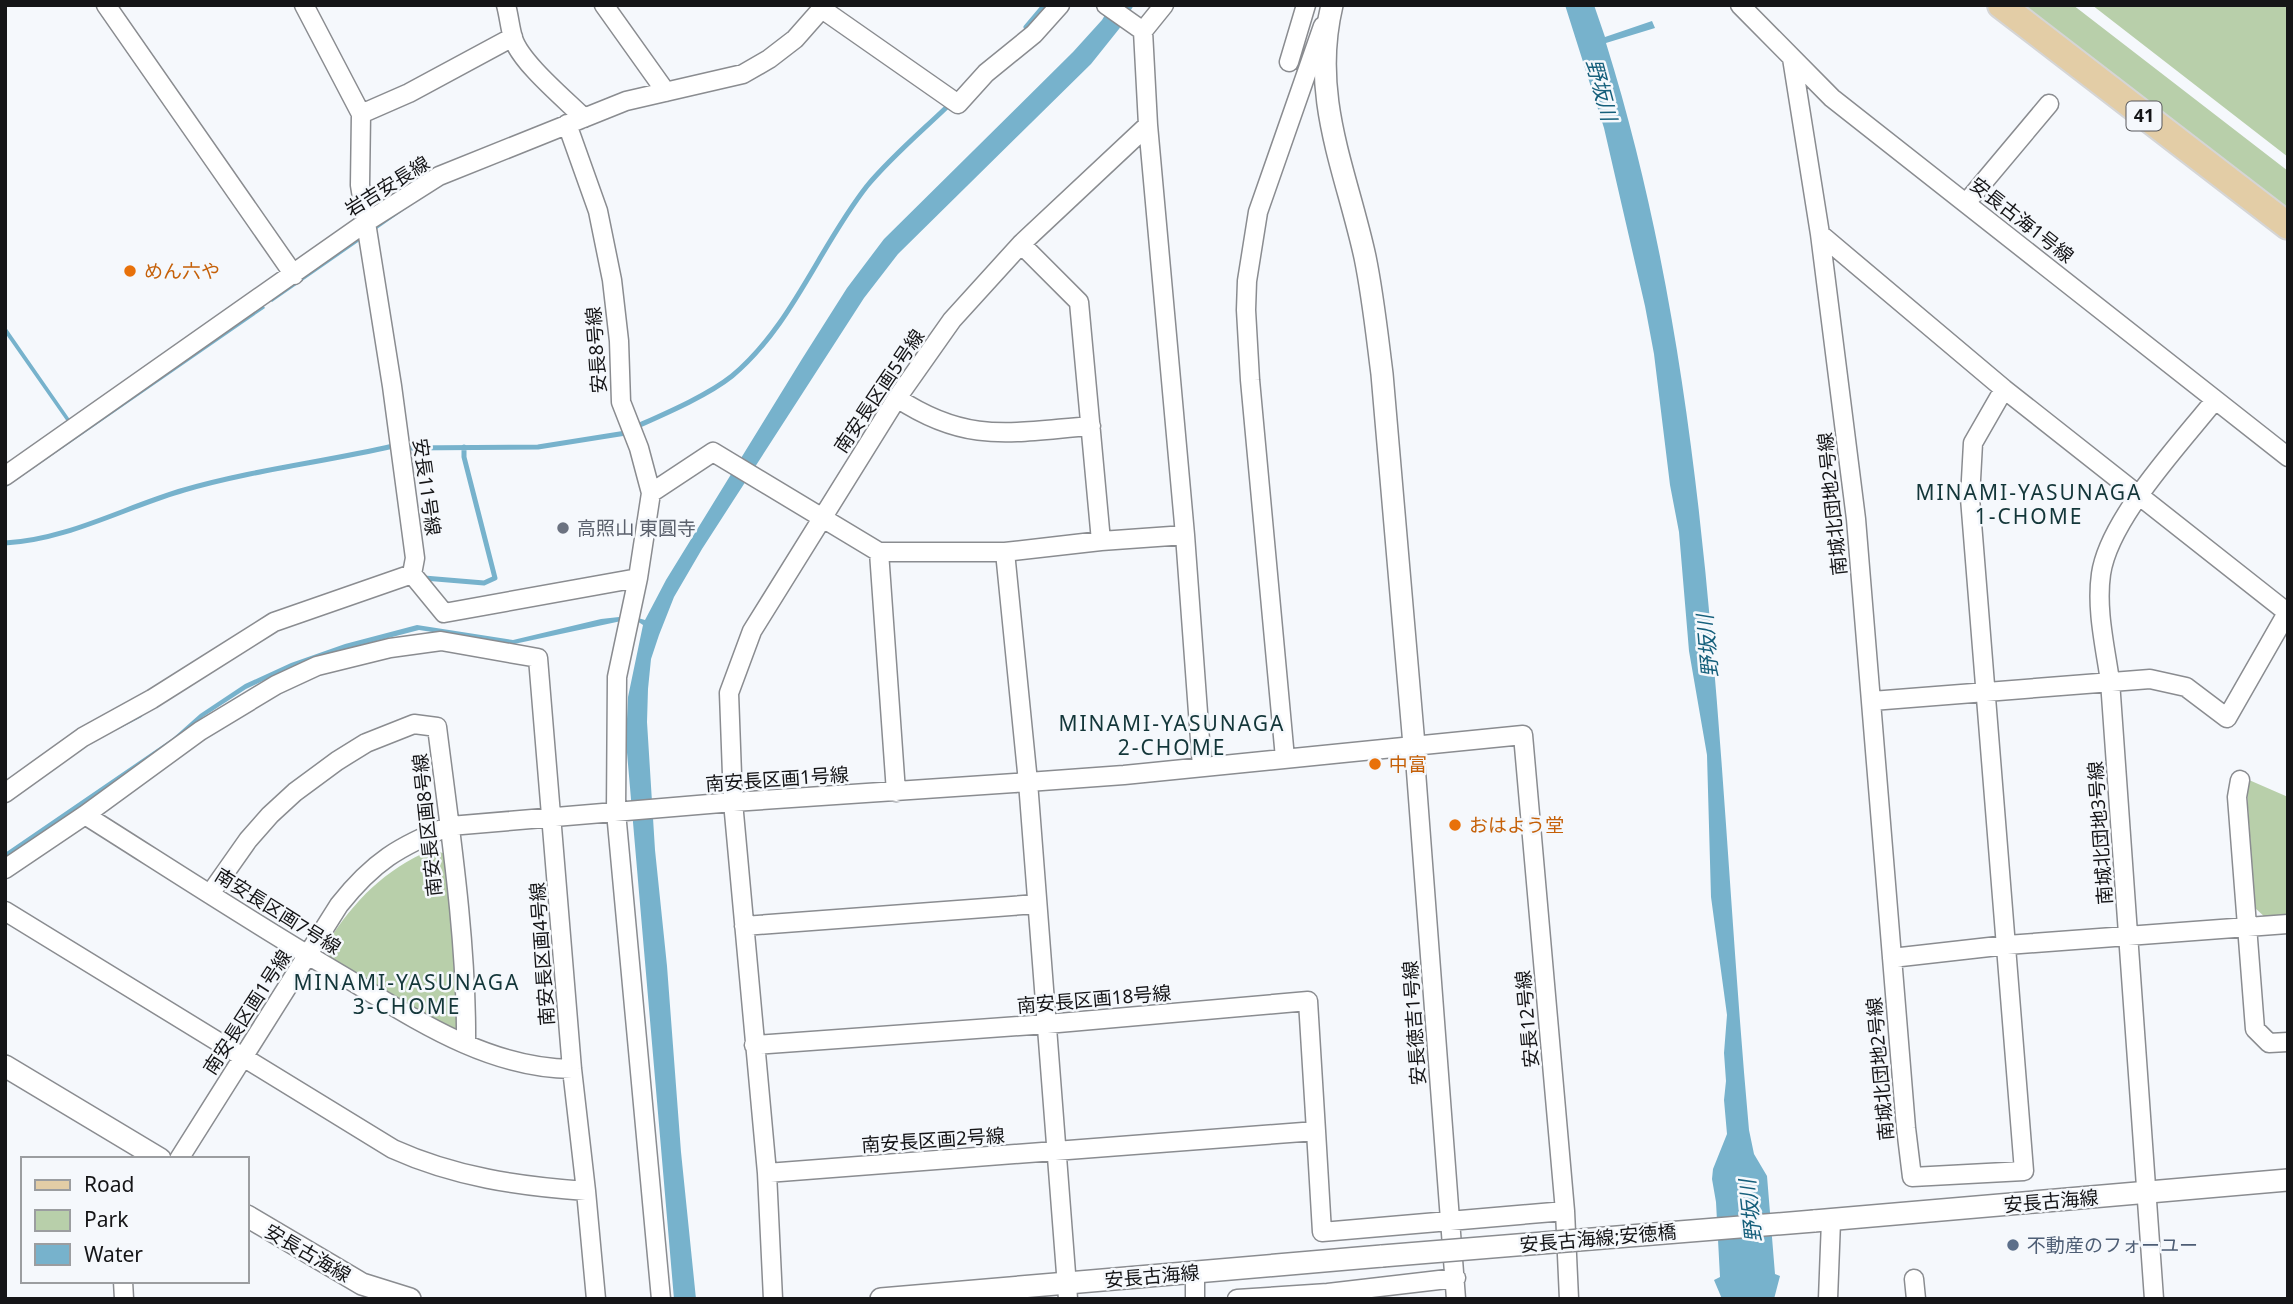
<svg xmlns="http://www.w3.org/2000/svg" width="2293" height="1304" viewBox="0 0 2293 1304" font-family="'Noto Sans','Noto Sans JP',sans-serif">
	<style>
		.green { fill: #b8cfaa }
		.water { fill: #77b2cc }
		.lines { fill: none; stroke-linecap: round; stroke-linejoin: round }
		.stream { stroke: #77b2cc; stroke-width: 5 }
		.minor-casing { stroke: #8a8c90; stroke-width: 21 }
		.tertiary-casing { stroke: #8a8c90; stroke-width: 24 }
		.primary-casing { stroke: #d5d5d5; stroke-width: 30 }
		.minor { stroke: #fff; stroke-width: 18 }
		.tertiary { stroke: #fff; stroke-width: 21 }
		.primary { stroke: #e3cda6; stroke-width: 26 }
		.tertiary-bridge-casing { stroke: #8a8c90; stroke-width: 24; stroke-linecap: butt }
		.tertiary-bridge { stroke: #fff; stroke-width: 21 }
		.food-dot { fill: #e8710a; stroke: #f5f8fc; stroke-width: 2.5 }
		.worship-dot { fill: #6b7280; stroke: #f5f8fc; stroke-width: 2.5 }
		.service-dot { fill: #5c6f8a; stroke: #f5f8fc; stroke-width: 2.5 }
		.labels { text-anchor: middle; stroke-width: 5; stroke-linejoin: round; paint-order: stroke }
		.shield { fill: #f5f8fc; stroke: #58595c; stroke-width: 2 }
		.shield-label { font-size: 18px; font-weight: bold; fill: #151517 }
		.street-label { font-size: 19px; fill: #151517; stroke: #f5f8fc }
		.food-label { font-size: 19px; fill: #c56008; stroke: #f5f8fc; text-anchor: start }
		.worship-label { font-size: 19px; fill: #5b616d; stroke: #f5f8fc; text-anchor: start }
		.service-label { font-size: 19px; fill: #4e5e75; stroke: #f5f8fc; text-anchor: start }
		.water-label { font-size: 21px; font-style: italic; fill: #155f7b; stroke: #f5f8fc }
		.neighbourhood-label { font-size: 21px; letter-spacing: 2px; fill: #133639; stroke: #f5f8fc }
	</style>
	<rect width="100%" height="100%" fill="#f5f8fc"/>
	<path class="green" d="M2024 5H2073L2288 171V211Z
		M2092 5H2288V157Z
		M2249 780 2288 797V917L2266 918 2255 908 2247 793Z
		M432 849 445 854 460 1027 454 1032 329 957 327 943C356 899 383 871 432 849Z"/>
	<path class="water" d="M1111 5H1134L1119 29 1091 64 898 254 864 298 702 549 674 597 659 635 651 659 648 689 647 722 655 850 667 966 681 1152 696 1299H674L626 741 628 697 643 625 637 621 638 618 645 620 666 580 802 359 847 288 884 239 1073 52 1102 20Z
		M1565 5H1594L1605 37 1652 21 1655 28 1606 43C1716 395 1716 766 1749 1130L1754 1154 1767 1176 1775 1274 1780 1276 1774 1299H1722L1714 1280 1720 1277 1716 1202 1712 1179 1713 1169 1727 1134 1724 1100 1726 1081 1724 1053 1727 1015 1711 897 1707 755 1689 651 1679 532 1670 485 1654 354 1645 306 1604 128Z
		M429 190 430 192 272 302 270 300Z
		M263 305 265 308 5 488V484Z
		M5 326 71 421 68 423 5 333Z
		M628 616 626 620 514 644 419 630 346 649 292 667 246 689 203 717 147 760 5 859V853L173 738 200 714 245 684 291 663 345 644 417 625 513 640 601 619Z"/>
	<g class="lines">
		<path class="stream" d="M1026 27 1042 8
			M633 428C662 415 707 396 732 376 792 326 819 247 867 186 891 157 922 131 950 104
			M405 448 538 447 626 433
			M5 543C67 540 125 507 184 490 253 470 324 462 393 446
			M424 578 484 583 495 578 464 457V447
			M115 728 140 715"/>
		<g class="minor-casing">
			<path id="minor" d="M106 5 294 275
				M304 5 361 114
				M506 5C509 16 510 28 513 38 520 62 566 100 584 118
				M604 5 666 92
				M1106 5 1143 31
				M1740 5 1832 98 2288 457
				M822 9 958 104 986 73 1034 34 1060 5
				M1792 58 1820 234 1856 519 1906 1128 1912 1177 2024 1171 1970 498 1973 443 2004 389
				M1289 62 1306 5
				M1148 125 1143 31 1164 5
				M1966 203 2049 104
				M1820 234 2004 389 2288 613
				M1021 244 1079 302 1101 541
				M897 398C968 445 1012 432 1091 426
				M5 476 365 223 439 176 626 101 743 74 769 59 795 39 825 5
				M651 493 713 452 879 552H1005L1101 541 1185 535
				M879 552 896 792
				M1005 552 1028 782 1124 775 1523 735 1565 1211 1569 1299
				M412 574 444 613 638 578 651 493 639 448 621 402 619 341 612 280 598 211 567 124
				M638 578 617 677 616 812 661 1299
				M1872 701 2150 679 2186 687 2227 718 2287 613
				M1414 745 1456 1299
				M1285 758 1250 380 1246 310 1247 281 1258 212 1323 26
				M1202 767 1185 535 1148 125 1021 244 952 320 897 398 752 631 729 693 733 802 767 1173 1316 1131 1322 1232 1565 1211
				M2240 780 2237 797 2255 1029 2269 1043 2288 1042
				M5 793 83 737 152 699 274 622 412 574 415 558 392 386 360 185 361 114 409 93 513 37
				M85 815C169 868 253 923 338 973 411 1016 484 1068 572 1069
				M5 869 85 815 200 731 276 685 317 666 390 648 441 641 538 658 572 1069 586 1191C518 1186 455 1177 393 1149L5 911
				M210 894 248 840 270 815 295 792 337 761 366 743 414 724 437 727C450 830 467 941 466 1044
				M744 926 1037 904
				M1892 958 2007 945 2288 924
				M754 1045 1047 1024 1308 1001 1316 1131
				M179 1159 339 905C373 862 399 846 450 826L733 802 1028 782 1068 1299
				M767 1173 773 1299
				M586 1191 596 1299
				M1195 1272V1299
				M1914 1279 1916 1299
				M123 1281 124 1299
				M1237 1299 1328 1293
				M1328 1299V1293L1456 1278
				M1828 1299 1831 1221
				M2154 1299 2110 681C2105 646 2096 609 2101 574 2109 519 2180 444 2215 400"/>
		</g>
		<g class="tertiary-casing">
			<path id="tertiary" d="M1332 5C1310 97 1346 170 1365 257 1373 296 1377 335 1382 374L1414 745
				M5 1066 160 1159
				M247 1216 362 1284 410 1299
				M1814 1221 2288 1180
				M881 1299 1382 1256"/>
		</g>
		<g class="primary-casing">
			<path id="primary" d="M2001 5 2288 226"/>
		</g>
		<use href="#minor" class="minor"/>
		<use href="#tertiary" class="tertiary"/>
		<use href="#primary" class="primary"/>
		<g class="tertiary-bridge-casing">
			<path id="tertiary-bridge" d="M1382 1256 1814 1221"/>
		</g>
		<use href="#tertiary-bridge" class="tertiary-bridge"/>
	</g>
	<g class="food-dot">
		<circle cx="130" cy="271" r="7"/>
		<circle cx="1375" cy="764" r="7"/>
		<circle cx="1455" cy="825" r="7"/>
	</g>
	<circle class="worship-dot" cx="563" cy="528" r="7"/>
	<circle class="service-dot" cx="2013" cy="1245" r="7"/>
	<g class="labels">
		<rect class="shield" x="2126.5" y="101.5" width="35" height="29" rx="5"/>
		<g class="shield-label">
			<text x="2144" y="122">41</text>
		</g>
		<g class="street-label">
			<text transform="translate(387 186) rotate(-32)" y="7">岩吉安長線</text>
			<text transform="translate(2022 220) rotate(38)" y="7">安長古海1号線</text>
			<text transform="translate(596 350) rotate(-94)" y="7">安長8号線</text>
			<text transform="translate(879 391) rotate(-56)" y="7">南安長区画5号線</text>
			<text transform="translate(427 487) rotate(82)" y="7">安長11号線</text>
			<text transform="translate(1832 504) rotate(-96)" y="7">南城北団地2号線</text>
			<text transform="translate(777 779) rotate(-4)" y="7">南安長区画1号線</text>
			<text transform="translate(427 825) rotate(-96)" y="7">南安長区画8号線</text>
			<text transform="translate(2100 833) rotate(-94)" y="7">南城北団地3号線</text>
			<text transform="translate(278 911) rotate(32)" y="7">南安長区画7号線</text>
			<text transform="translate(542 954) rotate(-94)" y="7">南安長区画4号線</text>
			<text transform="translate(1094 999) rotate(-5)" y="7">南安長区画18号線</text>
			<text transform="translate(247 1012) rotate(-57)" y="7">南安長区画1号線</text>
			<text transform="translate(1527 1019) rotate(-95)" y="7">安長12号線</text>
			<text transform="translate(1414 1023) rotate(-94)" y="7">安長徳吉1号線</text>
			<text transform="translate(1880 1069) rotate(-95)" y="7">南城北団地2号線</text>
			<text transform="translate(933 1140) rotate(-4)" y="7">南安長区画2号線</text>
			<text transform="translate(2051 1201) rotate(-5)" y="7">安長古海線</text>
			<text transform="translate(1598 1238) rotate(-5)" y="7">安長古海線;安徳橋</text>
			<text transform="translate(308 1253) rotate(30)" y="7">安長古海線</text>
			<text transform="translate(1152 1276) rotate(-5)" y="7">安長古海線</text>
		</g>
		<g class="food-label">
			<text x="144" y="278">めん六や</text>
			<text x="1389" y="771">中富</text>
			<text x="1469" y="832">おはよう堂</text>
		</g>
		<g class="worship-label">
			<text x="577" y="535">高照山 東圓寺</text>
		</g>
		<g class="service-label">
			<text x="2027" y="1252">不動産のフォーユー</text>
		</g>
		<g class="water-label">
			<text transform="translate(1601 90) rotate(75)" y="7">野坂川</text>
			<text transform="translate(1708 646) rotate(-95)" y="7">野坂川</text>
			<text transform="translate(1751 1211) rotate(-96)" y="7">野坂川</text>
		</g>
		<g class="neighbourhood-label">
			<text x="2029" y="500">MINAMI-YASUNAGA<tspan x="2029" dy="24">1-CHOME</tspan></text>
			<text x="1172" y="731">MINAMI-YASUNAGA<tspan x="1172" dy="24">2-CHOME</tspan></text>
			<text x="407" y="990">MINAMI-YASUNAGA<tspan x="407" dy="24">3-CHOME</tspan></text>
		</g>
	</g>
	<rect width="2293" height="1304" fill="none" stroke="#151517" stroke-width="14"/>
	<rect x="21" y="1157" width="228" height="126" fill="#f5f8fc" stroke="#9b9da0" stroke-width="2"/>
	<rect x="35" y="1180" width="35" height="10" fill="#e3cda6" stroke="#9b9da0" stroke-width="2"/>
	<text x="84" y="1192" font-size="21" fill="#151517">Road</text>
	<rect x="35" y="1210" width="35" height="21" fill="#b8cfaa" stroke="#9b9da0" stroke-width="2"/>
	<text x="84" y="1227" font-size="21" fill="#151517">Park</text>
	<rect x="35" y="1244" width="35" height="21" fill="#77b2cc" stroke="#9b9da0" stroke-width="2"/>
	<text x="84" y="1262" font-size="21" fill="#151517">Water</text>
</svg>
